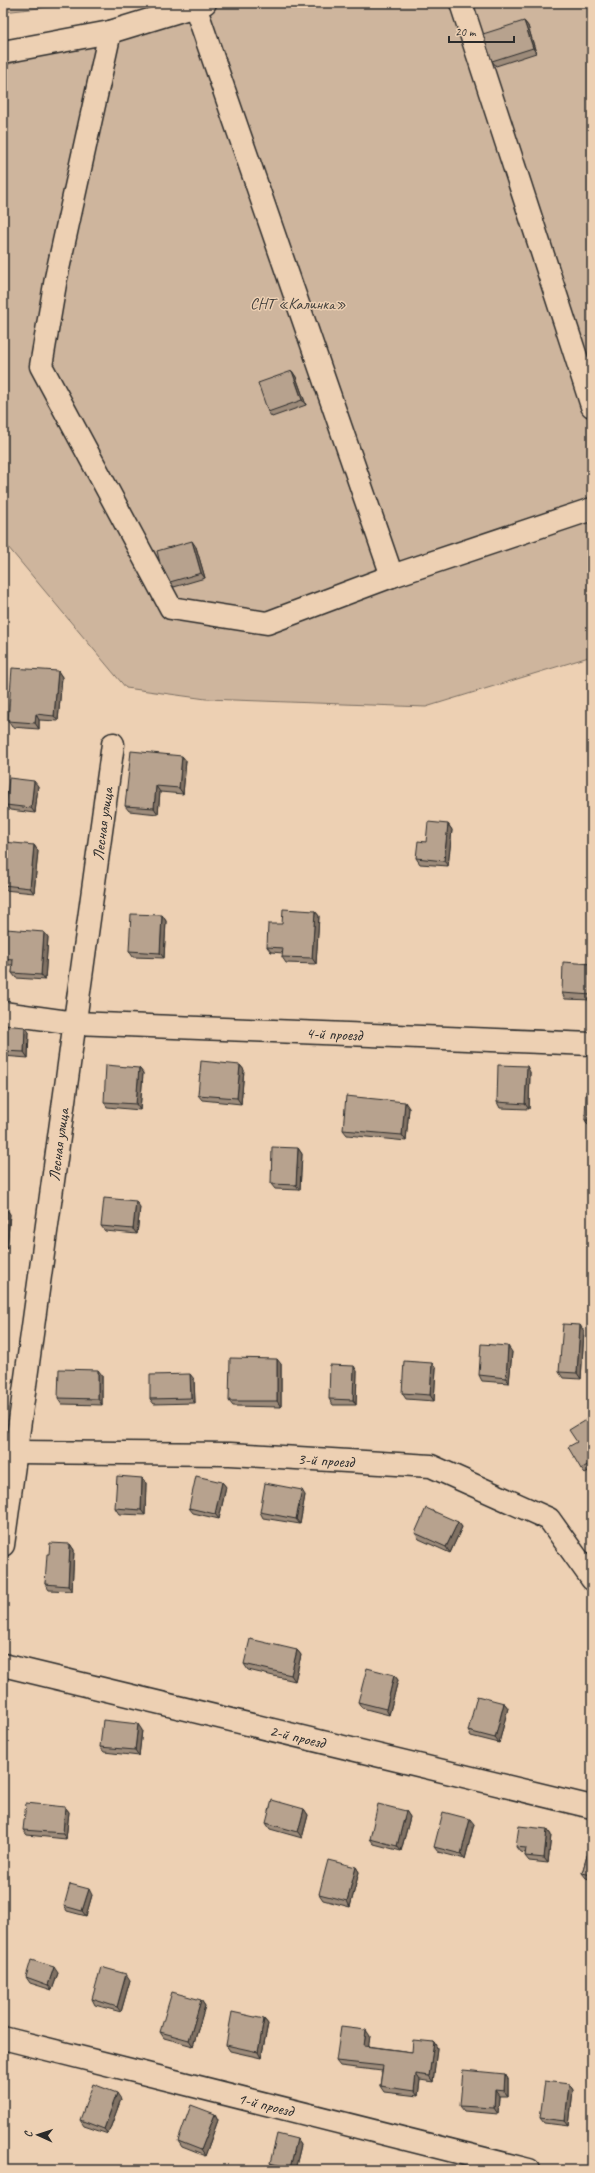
<svg xmlns="http://www.w3.org/2000/svg" width="595" height="2173" viewBox="0 0 595 2173" font-family="Caveat,sans-serif">
	<style>
		.green { fill: #ceb59d; stroke: #7c7064 }
		.lines { fill: none; stroke-linecap: round; stroke-linejoin: round }
		.minor-casing { stroke: #2b2b2b; stroke-width: 25 }
		.minor { stroke: #edd0b3; stroke-width: 22 }
		.wall { fill: #9d8b7a; stroke: #2b2b2b }
		.shaded-wall { fill: #807163; stroke: #2b2b2b }
		.building { fill: #b7a28e; stroke: #2b2b2b }
		.labels { text-anchor: middle; stroke-width: 3; stroke-linejoin: round; paint-order: stroke }
		.park-label { font-size: 16px; fill: #43403c; stroke: #edd0b3 }
		.street-label { font-size: 16px; fill: #2b2b2b; stroke: #edd0b3 }
	</style>
	<rect width="100%" height="100%" fill="#edd0b3"/>
	<filter id="ink" filterUnits="userSpaceOnUse"><feTurbulence type="fractalNoise" baseFrequency=".025" numOctaves="2"/><feDisplacementMap in="SourceGraphic" scale="8" xChannelSelector="R" yChannelSelector="G"/><feConvolveMatrix kernelMatrix="1 2 1 2 8 2 1 2 1" color-interpolation-filters="sRGB"/></filter>
	<g filter="url(#ink)">
		<path class="green" d="M3 3H85L3 12Z
			M205 3H588L592 16V656L426 707 206 699 126 688 3 541V66Z"/>
		<g class="lines">
			<g class="minor-casing">
				<g id="minor">
					<path d="M461 3 592 406"/>
					<path d="M195 6 392 576"/>
					<path d="M110 32 56 278 41 366 171 608 267 623 392 576 592 509"/>
					<path d="M3 52 110 32 205 3"/>
					<path id="s1" d="M3 1013 75 1023 592 1044"/>
					<path id="s2" d="M17 1452 230 1454 431 1466 549 1519 592 1579"/>
					<path id="s3" d="M3 1545 113 744"/>
					<path id="s4" d="M3 1665 592 1807"/>
					<path id="s5" d="M3 2038 529 2170"/>
				</g>
			</g>
			<use href="#minor" class="minor"/>
		</g>
		<path class="wall" d="M524 21 528 26 536 53 496 66 492 61Z
			M292 371 296 377 306 405 272 417 268 412Z
			M196 547 205 578 174 587 170 582Z
			M58 671 62 677 58 721 39 720V729L12 727 8 721Z
			M182 756 186 761 183 794 160 792 158 814 129 811 125 806Z
			M38 786 35 813 10 810 6 805Z
			M448 824 452 830 448 866 420 864 416 858 426 842Z
			M34 845 38 851 34 893 4 890 3 889V852Z
			M315 911 319 916 316 964 286 963 282 957 283 953 271 952 267 947 282 924Z
			M162 915 166 921 164 958 133 957 129 951Z
			M44 932 48 937 45 980 16 978 12 973 13 965H7L3 959Z
			M592 964V1000L565 999 562 993Z
			M3 1025 29 1032 28 1058 3 1056Z
			M240 1065 244 1070 241 1104 202 1100 198 1095Z
			M139 1068 143 1073 140 1110 107 1107 104 1102Z
			M530 1072 529 1109 500 1108 497 1102Z
			M592 1092V1125H588L585 1120Z
			M409 1108 406 1141 347 1135 343 1130Z
			M298 1148 302 1154 300 1190 275 1189 271 1184Z
			M140 1207 137 1234 105 1231 101 1226Z
			M3 1208 6 1209 10 1214 7 1249H3Z
			M584 1331 581 1379 563 1378 559 1372Z
			M512 1352 509 1383 482 1381 479 1375Z
			M432 1363 436 1368 434 1401 406 1399 402 1393Z
			M281 1364V1407L233 1406 229 1401Z
			M357 1371 356 1405H333L329 1399Z
			M102 1375V1405L62 1404 58 1398Z
			M194 1379 195 1403 154 1404 150 1399Z
			M592 1416V1470L585 1474 581 1469 577 1442Z
			M142 1478 146 1483 145 1515 119 1514 115 1508Z
			M222 1482 226 1487 219 1519 193 1513 189 1508Z
			M305 1495 300 1524 263 1518 260 1512Z
			M458 1522 462 1527 450 1553 419 1539 415 1533Z
			M70 1544 74 1550 72 1591 49 1590 45 1584 49 1554Z
			M297 1650 301 1655 295 1681 248 1670 244 1664Z
			M394 1675 398 1680 389 1715 362 1708 358 1702Z
			M504 1703 508 1708 499 1743 471 1736 468 1731Z
			M142 1730 139 1756 104 1752 100 1747Z
			M65 1807 69 1812 66 1839 27 1835 23 1830Z
			M304 1809 308 1815 302 1838 270 1829 266 1823Z
			M406 1811 410 1817 401 1851 374 1844 370 1839Z
			M474 1824 465 1859 438 1852 434 1847Z
			M547 1829 551 1835 548 1863 529 1861 525 1856 526 1853 520 1852 516 1847Z
			M592 1839V1880L586 1878 582 1873Z
			M356 1867 359 1872 350 1907 323 1900 319 1894Z
			M92 1895 86 1916 67 1911 64 1906Z
			M58 1973 52 1990 30 1983 26 1977Z
			M130 1980 121 2012 95 2005 92 1999Z
			M201 2000 205 2006 193 2046 164 2038 160 2032Z
			M264 2019 268 2024 261 2058 230 2051 226 2045Z
			M370 2036 368 2046 412 2052 434 2042 437 2048 433 2082 420 2080 418 2096 384 2092 380 2086 382 2071 340 2066 336 2061Z
			M505 2074 508 2079V2096H499L498 2114 464 2111 460 2106Z
			M569 2084 573 2090 569 2126 544 2123 540 2118Z
			M121 2099 108 2134 84 2126 80 2120Z
			M215 2114 218 2120 205 2156 182 2147 178 2141Z
			M297 2139 301 2145 295 2170H281L274 2168 270 2163Z"/>
		<path class="shaded-wall" d="M524 21 528 26 536 53 533 48Z
			M292 371 296 377 306 405 302 400Z
			M192 541 196 547 205 578 201 573Z
			M58 671 62 677 58 721 54 716Z
			M36 714 39 720V729L35 723Z
			M182 756 186 761 183 794 179 788Z
			M34 781 38 786 35 813 31 808Z
			M156 786 160 792 158 814 154 808Z
			M448 824 452 830 448 866 444 861Z
			M34 845 38 851 34 893 30 888Z
			M315 911 319 916 316 964 312 958Z
			M162 915 166 921 164 958 160 953Z
			M44 932 48 937 45 980 41 975Z
			M25 1027 29 1032 28 1058 24 1052Z
			M240 1065 244 1070 241 1104 237 1098Z
			M527 1066 530 1072 529 1109 525 1104Z
			M139 1068 143 1073 140 1110 136 1104Z
			M405 1102 409 1108 406 1141 402 1135Z
			M298 1148 302 1154 300 1190 296 1185Z
			M136 1201 140 1207 137 1234 133 1229Z
			M6 1209 10 1214 7 1249 3 1243Z
			M580 1325 584 1331 581 1379 577 1373Z
			M508 1346 512 1352 509 1383 506 1378Z
			M277 1359 281 1364V1407L277 1401Z
			M432 1363 436 1368 434 1401 430 1395Z
			M354 1366 357 1371 356 1405 353 1400Z
			M98 1370 102 1375V1405L98 1399Z
			M190 1374 194 1379 195 1403 191 1398Z
			M142 1478 146 1483 145 1515 141 1510Z
			M222 1482 226 1487 219 1519 215 1514Z
			M302 1490 305 1495 300 1524 296 1519Z
			M458 1522 462 1527 450 1553 446 1547Z
			M70 1544 74 1550 72 1591 68 1586Z
			M297 1650 301 1655 295 1681 291 1675Z
			M394 1675 398 1680 389 1715 386 1709Z
			M504 1703 508 1708 499 1743 495 1738Z
			M138 1724 142 1730 139 1756 135 1750Z
			M65 1807 69 1812 66 1839 63 1833Z
			M304 1809 308 1815 302 1838 298 1832Z
			M406 1811 410 1817 401 1851 397 1846Z
			M470 1819 474 1824 465 1859 461 1854Z
			M547 1829 551 1835 548 1863 544 1858Z
			M356 1867 359 1872 350 1907 347 1901Z
			M89 1889 92 1895 86 1916 82 1911Z
			M54 1967 58 1973 52 1990 48 1985Z
			M126 1974 130 1980 121 2012 117 2007Z
			M201 2000 205 2006 193 2046 189 2040Z
			M264 2019 268 2024 261 2058 258 2052Z
			M366 2030 370 2036 368 2051 364 2046Z
			M434 2042 437 2048 433 2082 429 2076Z
			M416 2074 420 2080 418 2096 414 2091Z
			M505 2074 508 2079V2096L504 2091Z
			M569 2084 573 2090 569 2126 565 2121Z
			M495 2090 499 2096 498 2114 494 2108Z
			M117 2093 121 2099 108 2134 104 2129Z
			M215 2114 218 2120 205 2156 201 2150Z
			M297 2139 301 2145 295 2170H292L290 2168Z"/>
		<path class="building" d="M524 21 533 48 492 61 483 34Z
			M292 371 302 400 268 412 258 383Z
			M192 541 201 573 170 582 160 563 157 551Z
			M12 668 58 671 54 716 36 714 35 723 8 721Z
			M131 751 182 756 179 788 156 786 154 808 125 806Z
			M9 778 34 781 31 808 6 805Z
			M428 822 448 824 444 861 416 858 418 841 426 842Z
			M4 842 34 845 30 888 3 885V852Z
			M283 909 315 911 312 958 282 957 283 948 267 947 268 924H282Z
			M131 914 162 915 160 953 129 951Z
			M6 929 44 932 41 975 12 973 13 960 3 959Z
			M563 962 592 964V995L562 993Z
			M3 1025 25 1027 24 1052 3 1051Z
			M201 1061 240 1065 237 1098 198 1095Z
			M106 1065 139 1068 136 1104 104 1102Z
			M498 1065 527 1066 525 1104 497 1102Z
			M586 1091 592 1092V1120H585Z
			M346 1096 405 1102 402 1135 343 1130Z
			M272 1147 298 1148 296 1185 271 1184Z
			M104 1198 136 1201 133 1229 101 1226Z
			M3 1208 6 1209 3 1243Z
			M563 1324 580 1325 577 1373 559 1372Z
			M481 1344 508 1346 506 1378 479 1375Z
			M230 1358 277 1359V1401H229Z
			M404 1361 432 1363 430 1395 402 1393Z
			M330 1365 354 1366 353 1400 329 1399Z
			M59 1369 98 1370V1399L58 1398Z
			M190 1374 191 1398 150 1399V1375Z
			M592 1416V1462L581 1469 568 1447 577 1442 569 1430Z
			M117 1476 142 1478 141 1510 115 1508Z
			M196 1476 222 1482 215 1514 189 1508Z
			M265 1483 302 1490 296 1519 260 1512Z
			M426 1508 458 1522 446 1547 415 1533Z
			M50 1543 70 1544 68 1586 45 1584 47 1554H49Z
			M250 1639 297 1650 291 1675 244 1664Z
			M367 1668 394 1675 386 1709 358 1702Z
			M477 1696 504 1703 495 1738 468 1731Z
			M103 1720 138 1724 135 1750 100 1747Z
			M272 1800 304 1809 298 1832 266 1823Z
			M26 1803 65 1807 63 1833 23 1830Z
			M378 1804 406 1811 397 1846 370 1839Z
			M443 1812 470 1819 461 1854 434 1847Z
			M519 1826 547 1829 544 1858 525 1856 526 1848 516 1847Z
			M592 1839V1875L582 1873Z
			M328 1860 356 1867 347 1901 319 1894Z
			M70 1884 89 1889 82 1911 64 1906Z
			M31 1960 54 1967 48 1985 26 1977Z
			M101 1967 126 1974 117 2007 92 1999Z
			M172 1992 201 2000 189 2040 160 2032Z
			M232 2012 264 2019 258 2052 226 2045Z
			M341 2027 366 2030 364 2046 412 2052 413 2040 434 2042 429 2076 416 2074 414 2091 380 2086 383 2066 336 2061Z
			M463 2070 505 2074 504 2091 495 2090 494 2108 460 2106Z
			M545 2081 569 2084 565 2121 540 2118Z
			M93 2084 117 2093 104 2129 80 2120Z
			M191 2105 215 2114 201 2150 178 2141Z
			M277 2134 297 2139 290 2168 270 2163Z"/>
	</g>
	<g class="labels">
		<g class="park-label">
			<text x="298" y="309">СНТ «Калинка»</text>
		</g>
		<g class="street-label">
			<text dy="6" stroke="none"><textPath href="#s3" startOffset="728">Лесная улица</textPath></text>
			<text dy="6" stroke="none"><textPath href="#s1" startOffset="332">4-й проезд</textPath></text>
			<text dy="6" stroke="none"><textPath href="#s3" startOffset="404">Лесная улица</textPath></text>
			<text dy="6" stroke="none"><textPath href="#s2" startOffset="309">3-й проезд</textPath></text>
			<text dy="6" stroke="none"><textPath href="#s4" startOffset="303">2-й проезд</textPath></text>
			<text dy="6" stroke="none"><textPath href="#s5" startOffset="271">1-й проезд</textPath></text>
		</g>
	</g>
	<rect width="595" height="2173" fill="none" stroke="#edd0b3" stroke-width="16"/>
	<rect x="8" y="8" width="579" height="2157" fill="none" stroke="#2b2b2b" stroke-width="1.5" filter="url(#ink)"/>
	<g transform="translate(38 2135) rotate(273)" stroke="#edd0b3" stroke-width="3" paint-order="stroke">
	<path d="M0-3L7 15L0 10L-7 15Z" fill="#2b2b2b"/>
	<text y="-6" font-size="11" font-weight="bold" text-anchor="middle" fill="#2b2b2b">С</text>
	</g>
	<path d="M449 36v6h65v-6" fill="none" stroke="#2b2b2b" stroke-width="2"/>
	<text x="455" y="36" font-size="12" fill="#2b2b2b" stroke="#edd0b3" stroke-width="3" paint-order="stroke">20 m</text>
</svg>
